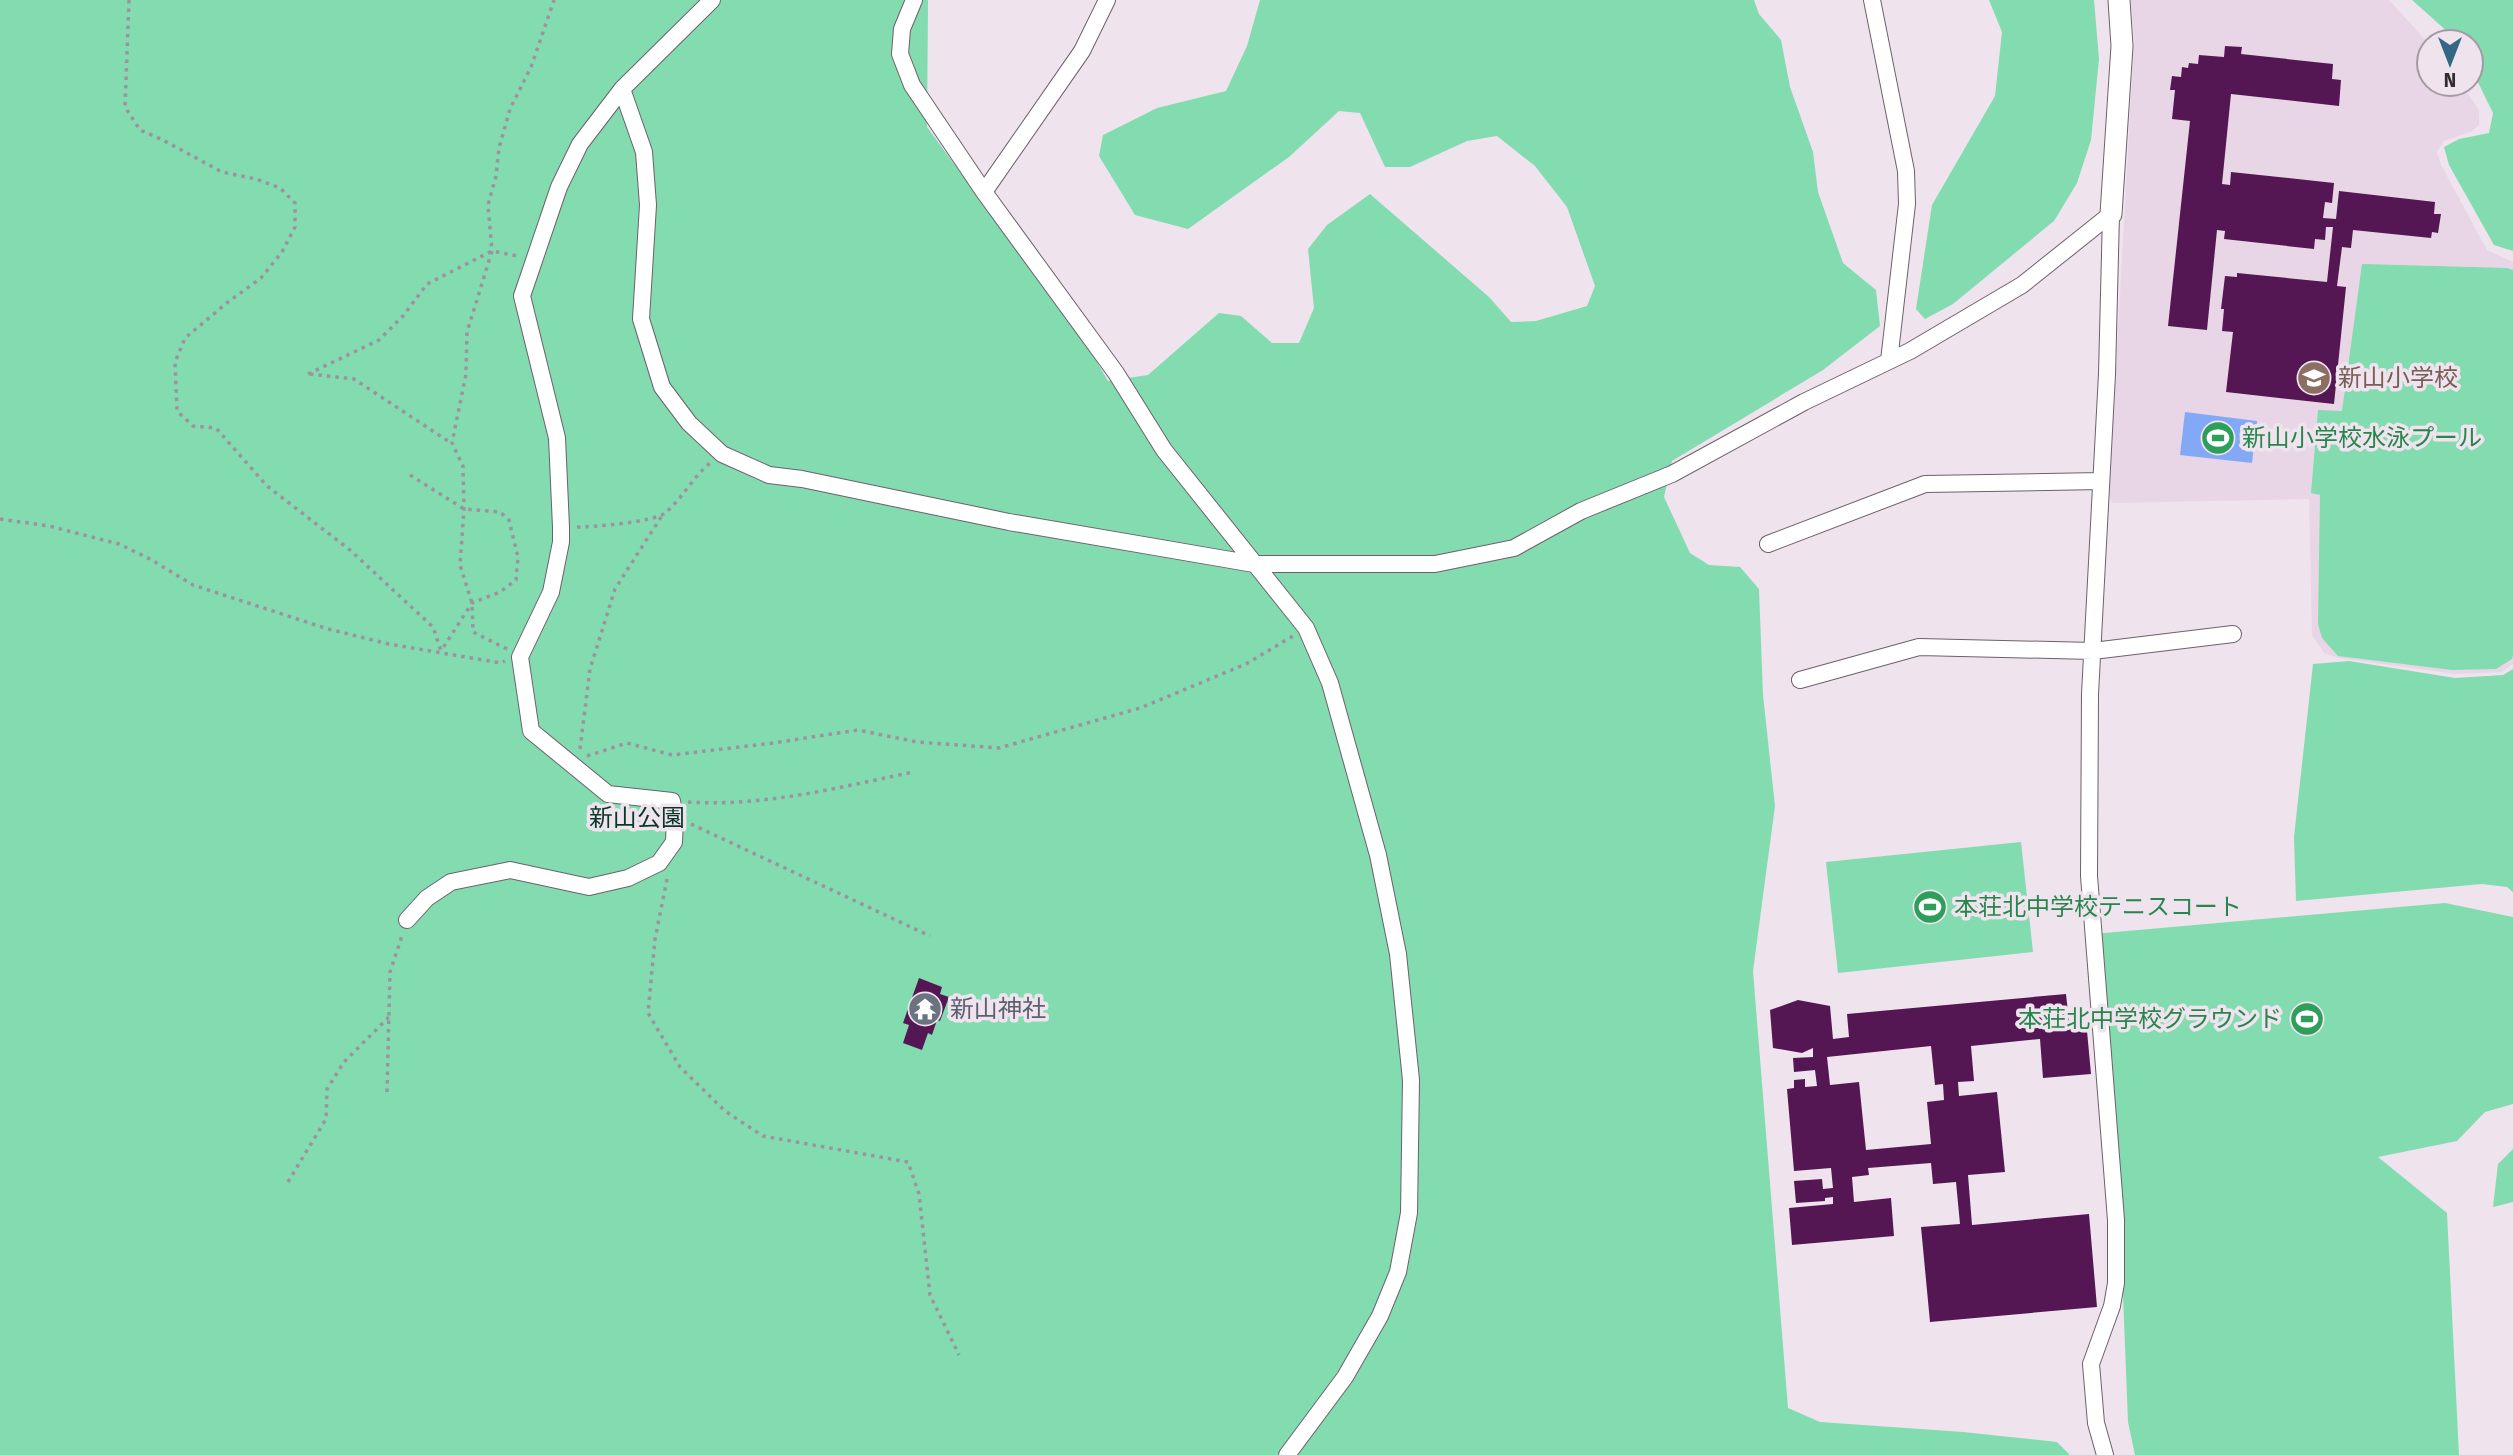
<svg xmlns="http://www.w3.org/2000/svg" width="2513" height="1455" viewBox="0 0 2513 1455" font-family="'Fira Sans','Noto Sans JP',sans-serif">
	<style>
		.built { fill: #e8d6e7 }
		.green { fill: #83dbb0 }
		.water { fill: #83a9f6 }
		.building { fill: #541753; fill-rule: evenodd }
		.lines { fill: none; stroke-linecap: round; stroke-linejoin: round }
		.street-casing { stroke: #6c616b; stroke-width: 18 }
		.secondary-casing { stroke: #6c616b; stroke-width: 23 }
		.path { stroke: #9c949c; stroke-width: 3.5; stroke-dasharray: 3.5 5; stroke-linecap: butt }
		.street { stroke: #fff; stroke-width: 16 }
		.secondary { stroke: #fff; stroke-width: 21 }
		.labels { text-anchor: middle; stroke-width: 7; stroke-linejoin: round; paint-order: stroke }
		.education-label { font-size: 24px; fill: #785e54; stroke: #efe3ee; text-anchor: start }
		.leisure-label { font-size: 24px; fill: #27864d; stroke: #efe3ee; text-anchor: start }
		.park-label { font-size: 24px; fill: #083724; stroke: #efe3ee }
		.worship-label { font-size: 24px; fill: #5b616d; stroke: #efe3ee; text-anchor: start }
	</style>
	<rect width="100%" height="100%" fill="#efe3ee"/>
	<path class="built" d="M2131 0H2389L2429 44V84H2461L2479 110V125L2471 132 2444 141 2437 152 2441 165 2487 250 2513 262V664L2502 672 2456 674 2339 658 2324 653 2312 635 2309 499 2112 503 2109 494 2134 41Z"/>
	<path class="green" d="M0 0H928L927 127 1088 347 1108 381 1148 375 1219 313 1241 316 1272 343H1299L1314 308 1308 249 1327 225 1370 194 1489 297 1511 322 1536 321 1587 306 1595 286 1567 207 1535 166 1497 136 1467 141 1410 167H1385L1360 113 1339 111 1289 157 1188 229 1135 215 1099 156 1103 135 1157 108 1226 91 1247 46 1260 0H1754L1759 14 1781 40 1790 87 1813 152 1818 192 1843 263 1876 290 1880 326 1823 370 1672 461 1664 497 1690 553 1709 565 1740 567 1759 589 1763 695 1775 806 1753 971 1788 1408 1820 1422 1963 1432 2057 1442 2070 1455H0Z
		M1989 0H2094L2099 59 2091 140 2077 183 2054 221 1953 304 1925 319 1916 309 1932 205 1995 96 2002 32Z
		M2412 0H2513V251L2494 245 2449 165 2444 147 2459 139 2489 133 2493 113 2471 68V42H2459Z
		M2362 264 2507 268 2513 270V655L2512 659 2496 669 2452 670 2338 656 2322 638 2318 624 2320 495 2311 493 2318 410 2342 411Z
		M2349 661 2455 678 2503 675 2513 669V892L2507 887 2482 884 2296 901 2294 837 2313 664Z
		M2021 842 2033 952 1838 973 1826 862Z
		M2445 903 2513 917V1104L2485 1112 2457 1141 2378 1157 2447 1213 2459 1455H2135L2128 1422 2123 1295 2093 934Z
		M2513 1149V1202L2493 1207 2498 1164Z"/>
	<path class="water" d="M2185 412 2257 421 2252 463 2180 455Z"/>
	<path class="building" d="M2225 46 2242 47 2241 54 2333 64 2332 79 2341 80 2339 106 2231 94 2222 184 2230 185 2231 172 2334 183 2332 203 2325 202 2323 218 2336 219 2339 191 2435 202 2434 214H2441L2438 233 2432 232 2431 238 2353 230 2351 248 2342 247 2337 286 2346 287 2334 404 2226 392 2233 332 2222 331 2224 309H2221L2225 276 2237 277V273L2327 282 2333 227H2326L2325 240 2315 239 2314 249 2224 239 2225 231 2217 230 2207 330 2168 326 2190 121 2172 119 2175 90H2170L2172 76 2181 77 2182 67 2188 68 2189 63 2198 64 2199 55 2224 57Z
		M919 978 942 987 940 994 949 997 940 1021 937 1020 932 1035 928 1033 922 1050 903 1043 909 1025 903 1023Z
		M2066 994 2069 1022 2086 1020 2091 1074 2043 1078 2040 1039 1971 1046 1974 1081 1958 1082 1959 1096 1997 1092 2005 1172 1968 1175 1972 1225 2089 1214 2097 1307 1930 1322 1921 1227 1960 1224 1956 1182 1933 1184 1931 1163 1868 1168 1869 1175 1852 1177 1854 1202 1891 1198 1894 1236 1792 1245 1789 1208 1833 1204V1197L1825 1198V1201L1796 1203 1794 1181 1822 1179 1823 1189 1833 1188 1831 1168 1794 1171 1787 1089 1794 1088V1080L1805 1079V1087L1817 1086 1815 1070 1794 1072 1793 1058 1813 1057V1048L1802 1053 1773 1048 1770 1010 1798 1000 1830 1006 1833 1039 1849 1037 1847 1014ZM1931 1046 1935 1085 1943 1084 1944 1100 1927 1102 1931 1144 1866 1150 1859 1082 1830 1085 1827 1057Z"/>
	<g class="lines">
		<g class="street-casing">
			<path id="street" d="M914 0 902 29 900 54 912 85 984 192 1116 373 1164 450 1306 628 1330 683 1378 855 1398 954 1411 1080 1409 1213 1398 1272 1380 1316 1345 1377 1287 1455
				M1872 0 1906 171 1907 204 1889 361
				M622 89 644 152 648 205 641 319 662 387 689 423 722 454 769 475 802 479 1009 522 1254 564H1435L1514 548 1581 511 1672 474 1804 402 1910 351 2022 285 2111 214
				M984 192 1082 51 1107 0
				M1768 544 1925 484 2101 481
				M1800 680 1919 647 2093 651 2233 634
				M407 920 427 898 451 882 510 870 589 887 628 878 659 863 674 842 675 817 672 801 608 794 531 731 520 657 551 592 561 542V527L557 438 522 296 559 187 580 144 622 89 712 0
				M2105 1455 2096 1423 2091 1364 2112 1306 2116 1283V1220L2089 876 2090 694 2107 374 2111 214"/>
		</g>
		<g class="secondary-casing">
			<path id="secondary" d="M2111 214 2122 46 2119 0"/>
		</g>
		<path class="path" d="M129 0 125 107 140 130 161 139 222 172 256 179 280 188 295 203V227L282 252 261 278 228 302 185 338 175 362 177 411 193 426 216 428 267 486 350 550 433 627 441 651
			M308 374 379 340 403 316 427 284 492 251 518 256
			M310 374 354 379 451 443
			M410 475 464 509 500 512 509 520 518 557 516 580 500 592 472 603 441 651
			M0 519 49 526 119 544 150 559 193 585 328 629 389 644 501 663 505 661
			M577 527C593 527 654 522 665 513 682 499 693 477 710 463
			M507 649 473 632 472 603 460 565 464 509 463 466 452 443 466 374 467 332 492 251 488 205 496 176 499 148 510 109 531 67 554 0
			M580 749 590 669 615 589 663 514
			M587 756 627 743 672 755 773 743 858 730 917 742 999 748 1140 708 1246 664 1293 636
			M688 802C764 807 840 787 914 772
			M691 824 930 936
			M667 879 655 939 648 1013 680 1067 725 1111 763 1136 908 1162 919 1194 930 1295 959 1355
			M387 1092 390 972 402 936
			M288 1182 326 1119 327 1089 344 1062 389 1017"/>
		<use href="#street" class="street"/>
		<use href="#secondary" class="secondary"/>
	</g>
	<defs>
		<g id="school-disc" transform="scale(1.75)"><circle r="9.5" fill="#8d6e63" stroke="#efe3ee"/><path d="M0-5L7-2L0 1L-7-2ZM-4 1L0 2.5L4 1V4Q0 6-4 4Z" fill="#fff"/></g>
		<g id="stadium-disc" transform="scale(1.75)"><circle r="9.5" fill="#2e9e5b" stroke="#efe3ee"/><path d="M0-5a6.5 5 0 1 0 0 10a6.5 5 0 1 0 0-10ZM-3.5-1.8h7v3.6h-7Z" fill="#fff"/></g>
		<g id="temple-disc" transform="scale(1.75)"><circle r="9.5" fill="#6b7280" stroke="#efe3ee"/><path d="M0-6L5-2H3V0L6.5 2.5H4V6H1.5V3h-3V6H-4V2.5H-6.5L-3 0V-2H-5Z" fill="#fff"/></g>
	</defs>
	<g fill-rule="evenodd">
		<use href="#school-disc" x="2314" y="378"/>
		<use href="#stadium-disc" x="2218" y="438"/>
		<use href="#stadium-disc" x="1930" y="907"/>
		<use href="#temple-disc" x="925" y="1009"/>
		<use href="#stadium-disc" x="2307" y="1019"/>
	</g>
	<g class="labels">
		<g class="education-label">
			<text x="2338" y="386">新山小学校</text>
		</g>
		<g class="leisure-label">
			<text x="2242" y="446">新山小学校水泳プール</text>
			<text x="1954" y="915">本荘北中学校テニスコート</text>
			<text x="2282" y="1027" text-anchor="end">本荘北中学校グラウンド</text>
		</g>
		<g class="park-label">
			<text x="637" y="826">新山公園</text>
		</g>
		<g class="worship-label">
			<text x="950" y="1017">新山神社</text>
		</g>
	</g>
	<g transform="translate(2450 63) rotate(180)"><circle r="33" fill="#efe3ee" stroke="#a39aa2" stroke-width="2"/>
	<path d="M0-5L12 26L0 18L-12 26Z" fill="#326884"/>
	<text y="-10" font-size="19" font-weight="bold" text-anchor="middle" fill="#312d31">N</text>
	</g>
</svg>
